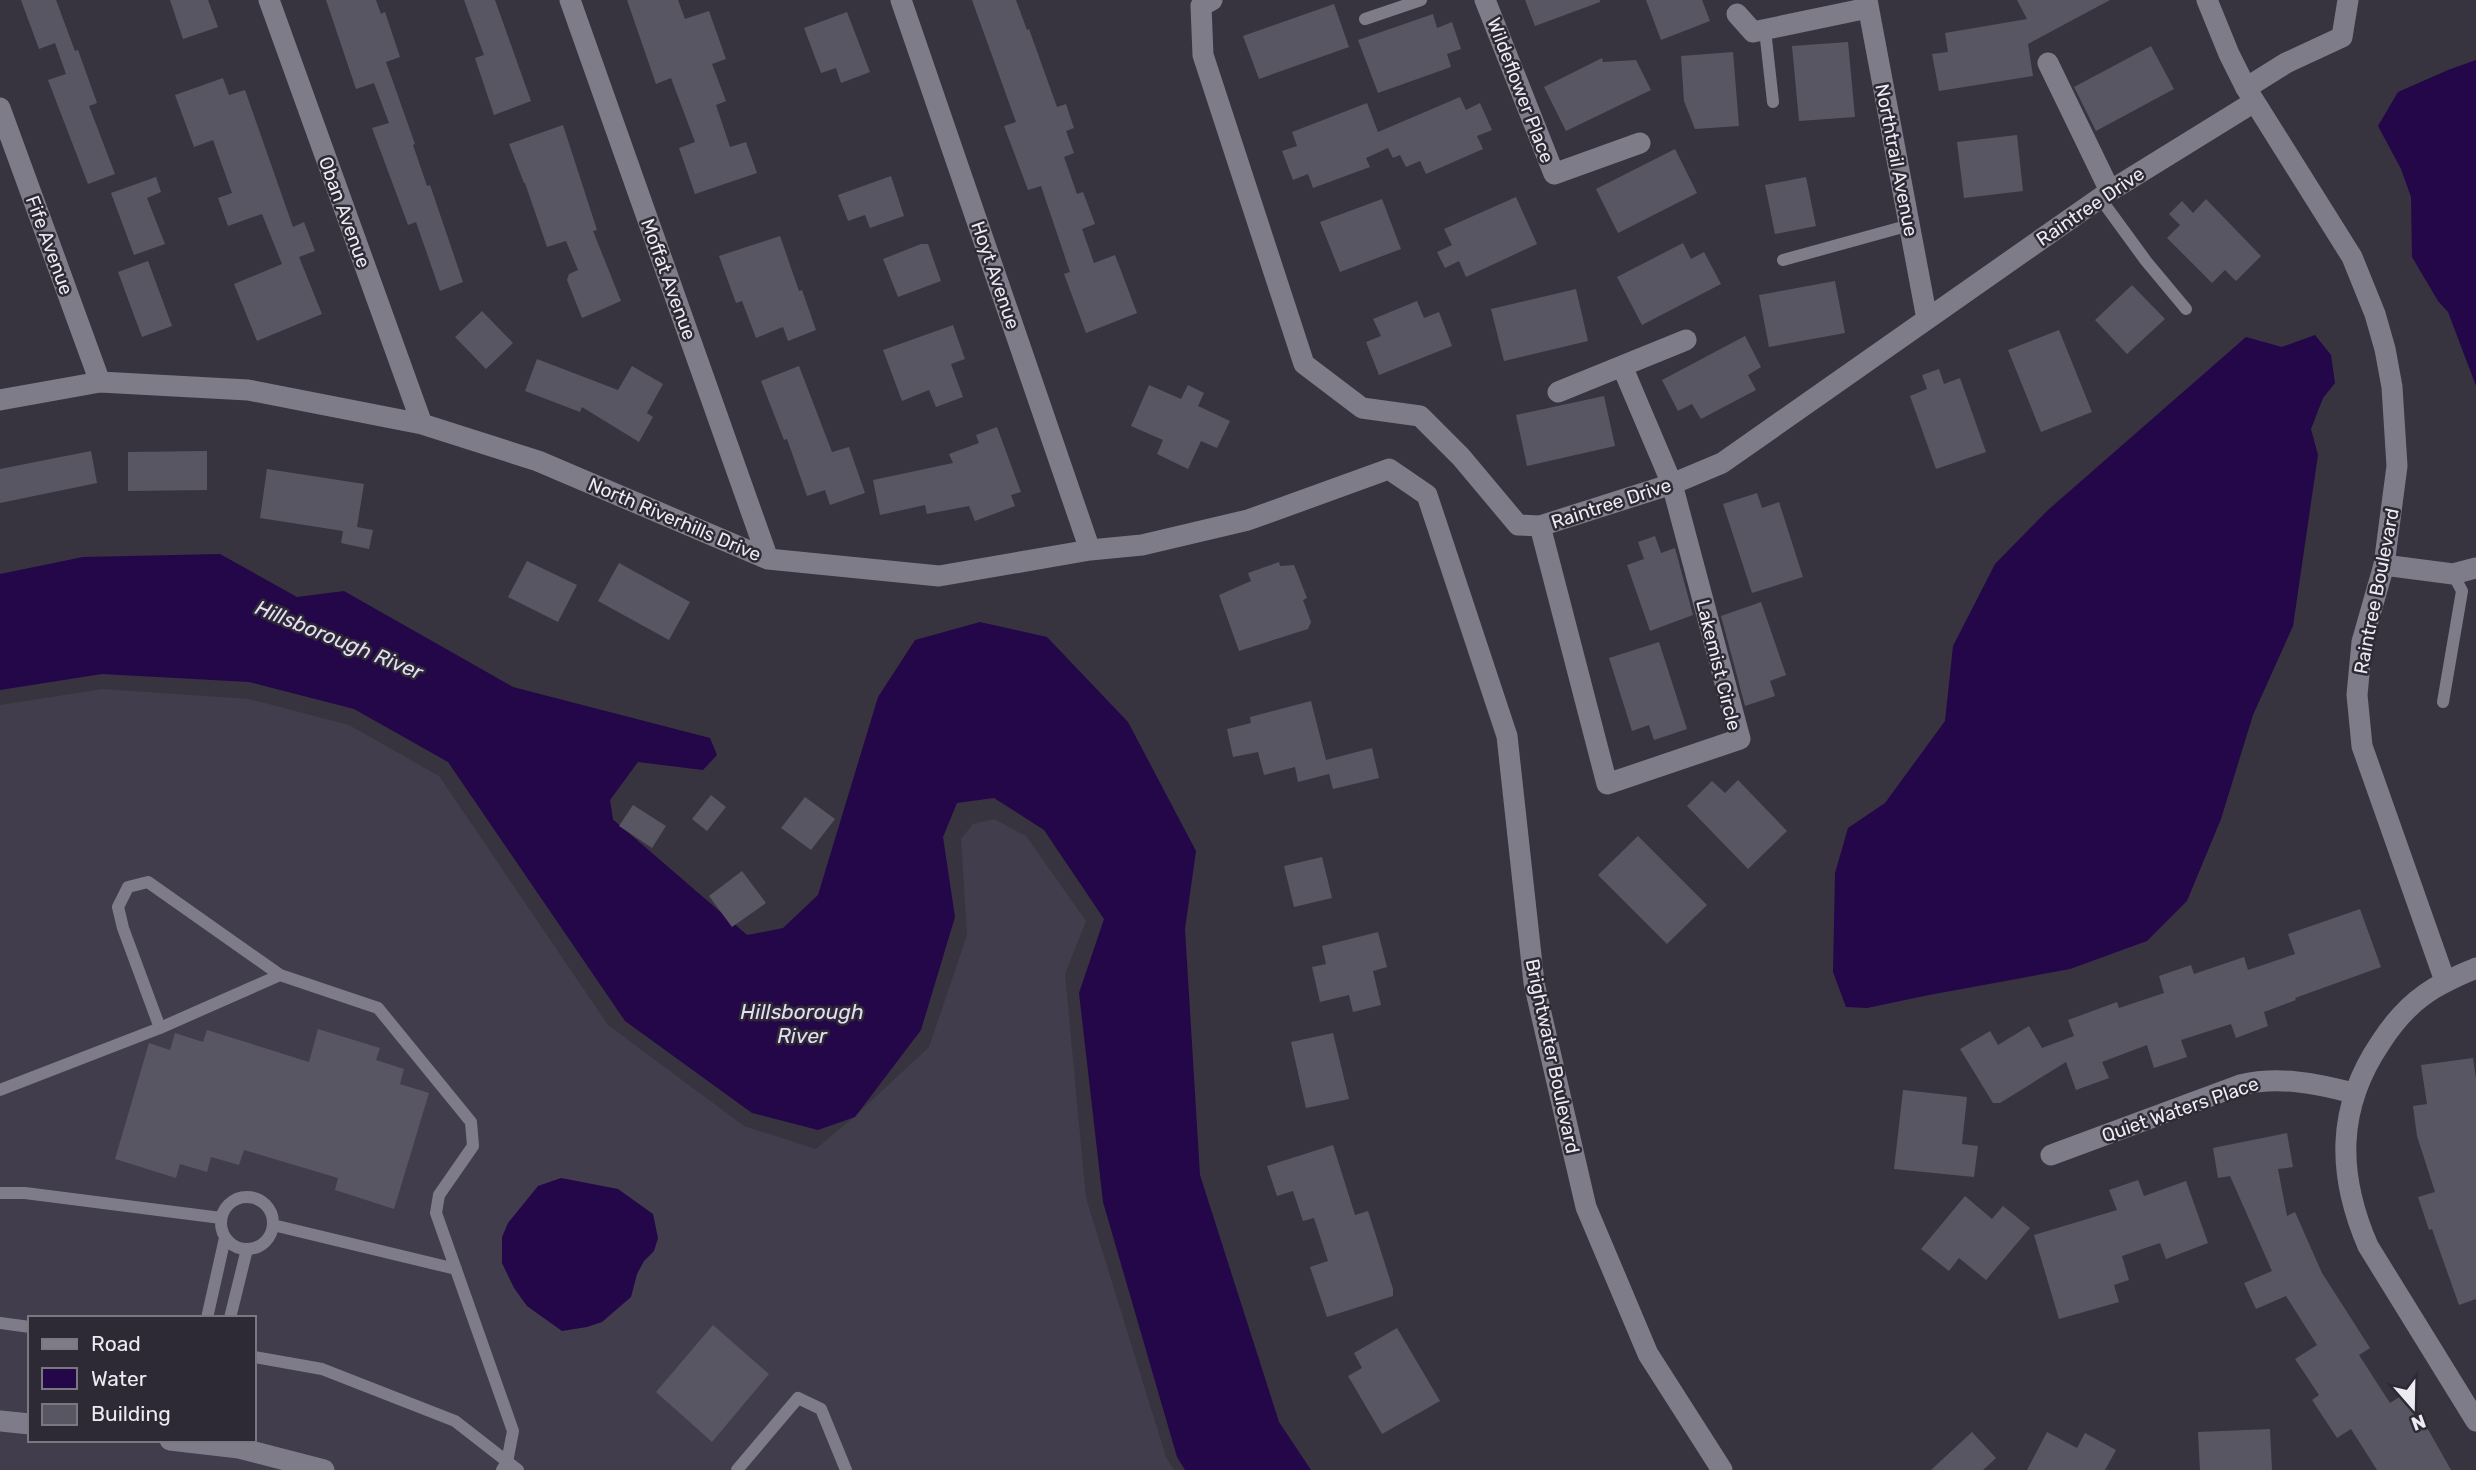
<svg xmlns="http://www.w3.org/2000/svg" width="2476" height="1470" viewBox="0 0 2476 1470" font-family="Rubik,sans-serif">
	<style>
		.built { fill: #413d4d; fill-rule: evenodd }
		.water { fill: #230748 }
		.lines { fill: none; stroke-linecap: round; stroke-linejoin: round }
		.river { stroke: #230748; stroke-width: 38 }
		.building { fill: #595663 }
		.lane { stroke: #7f7c89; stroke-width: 12 }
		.street { stroke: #7f7c89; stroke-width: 21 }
		.secondary { stroke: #7f7c89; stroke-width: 21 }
		.labels { text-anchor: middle; stroke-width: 5; stroke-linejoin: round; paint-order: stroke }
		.street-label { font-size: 19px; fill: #edebf2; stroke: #2d2a35 }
		.water-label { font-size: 21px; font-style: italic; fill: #e3def3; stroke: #2d2a35 }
	</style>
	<rect width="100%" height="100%" fill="#37343f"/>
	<path class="built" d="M103 689 249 699 349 725 439 776 608 1025 744 1126 816 1149 855 1116 929 1047 967 935 961 839 973 824 994 819 1026 836 1086 921 1065 974 1086 1198 1166 1457 1174 1470H0V705ZM30 1318H254V1440H30Z"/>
	<path class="water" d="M2476 60V386L2448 312 2438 301 2412 257 2411 197 2401 169 2378 126 2398 92 2448 70Z
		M2315 335 2331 355 2335 383 2323 398 2311 429 2318 455 2293 626 2253 715 2221 819 2187 901 2147 941 2070 969 1929 995 1867 1008 1846 1007 1833 972 1835 873 1848 828 1885 803 1945 721 1953 646 1995 564 2048 510 2246 337 2282 347Z
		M220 554 297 597 344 591 513 687 710 738 717 755 703 770 638 762 610 800 616 838 703 944 783 928 818 895 878 697 915 640 980 622 1047 637 1128 722 1196 851 1185 929 1200 1175 1279 1422 1311 1470H1185L1177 1457 1103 1202 1079 993 1104 919 1044 830 994 798 957 803 943 837 955 917 921 1030 855 1117 818 1130 752 1113 625 1021 448 762 354 709 249 682 102 674 0 690V574L83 557Z
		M561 1178 618 1189 653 1214 658 1238 654 1251 644 1261 637 1274 631 1297 602 1322 587 1327 562 1331 527 1306 514 1288 502 1263V1237L508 1223 538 1186Z"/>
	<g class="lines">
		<path class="river" d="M603 836 740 954 769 953"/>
	</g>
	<path class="building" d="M21 0H56L75 51 78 50 97 103 89 106 115 174 88 184 48 80 66 74 55 43 39 49Z
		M170 0H208L218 27 183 39Z
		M326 0H376L381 14 385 12 400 57 386 62 415 144 413 145 427 186 430 185 463 282 440 291 416 222 408 225 372 128 389 123 374 83 356 89Z
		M464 0H495L531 101 494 115 475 58 484 55Z
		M627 0H678L685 19 709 11 726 59 712 64 726 101 716 105 730 147 746 142 757 173 695 194 679 148 695 142 671 78 656 84Z
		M972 0H1016L1027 30 1029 29 1057 107 1066 104 1074 128 1066 131 1074 153 1064 157 1077 194 1083 192 1095 224 1082 229 1094 263 1115 255 1137 313 1086 333 1064 274 1070 272 1041 186 1028 190 1004 126 1016 122Z
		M1525 0H1600V2L1535 26Z
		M1646 0H1702L1710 21 1661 40Z
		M2017 0H2110L2028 44 2033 76 1939 91 1932 54 1948 52 1945 33 2027 19Z
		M1334 4 1349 47 1259 79 1243 36Z
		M847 12 870 72 841 83 836 68 821 73 804 28Z
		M1433 14 1437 28 1452 22 1461 49 1447 54 1451 67 1378 93 1358 40Z
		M1848 42 1855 117 1799 121 1792 46Z
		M2151 46 2174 89 2096 131 2074 87Z
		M1733 52 1739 126 1695 129 1684 101 1681 56Z
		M1602 58 1603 62 1636 60 1651 90 1566 131 1544 87Z
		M223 78 229 95 245 90 293 227 304 222 315 251 299 257 322 314 257 341 234 284 282 264 262 214 228 226 218 198 232 193 213 140 194 147 175 95Z
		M1460 97 1466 110 1480 103 1492 130 1477 136 1483 149 1426 174 1420 161 1406 167 1400 155 1393 158 1388 148 1366 158 1370 167 1313 188 1308 174 1293 180 1282 151 1297 146 1292 132 1367 103 1378 132Z
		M563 125 597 230 593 231 621 301 582 318 567 280 569 274 578 270 566 241 547 247 525 183H524L509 144Z
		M2017 135 2023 191 1964 198 1957 142Z
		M1675 149 1697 193 1618 233 1596 189Z
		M891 176 904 216 870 228 865 215 848 221 838 195Z
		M156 177 161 192 147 198 165 244 134 255 111 193Z
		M1806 177 1816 226 1775 234 1765 185Z
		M1516 197 1537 244 1466 277 1459 261 1445 268 1437 252 1452 245 1444 229Z
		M1382 199 1401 249 1340 272 1320 222Z
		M2206 199 2261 256 2236 281 2225 270 2212 283 2167 238 2180 225 2169 214 2182 201 2193 213Z
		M780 236 799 291 802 290 816 330 788 341 783 327 756 338 742 301 736 303 719 256Z
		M1683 243 1691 259 1704 252 1721 284 1642 325 1617 277Z
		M921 244H928L941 281 898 297 883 259Z
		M148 261 172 326 142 337 118 272Z
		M1835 281 1845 333 1769 347 1759 295Z
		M2132 285 2165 319 2127 354 2095 320Z
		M1576 289 1588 341 1504 361 1491 309Z
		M1417 301 1424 318 1439 312 1452 346 1379 375 1366 342 1381 336 1373 319Z
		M482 311 513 343 486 369 455 337Z
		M953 325 965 359 951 364 963 397 936 407 929 390 902 401 883 350Z
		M2059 330 2092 412 2041 432 2008 350Z
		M1745 336 1761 367 1748 375 1756 390 1701 419 1692 404 1678 411 1662 380Z
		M537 359 618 390 632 366 663 384 647 413 653 417 639 442 582 407 580 412 525 391Z
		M799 366 832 452 849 447 865 493 830 505 825 490 807 496 787 439 784 440 761 381Z
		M1939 369 1944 384 1960 378 1986 452 1936 469 1910 396 1927 389 1922 375Z
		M1149 385 1181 399 1188 385 1204 393 1198 406 1230 421 1217 448 1201 441 1188 469 1157 454 1163 440 1131 426Z
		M1604 396 1615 446 1527 466 1516 415Z
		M997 427 1021 492 1011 495 1015 506 975 521 969 506 927 514 925 505 880 515 873 480 953 463 949 454 979 443 976 435Z
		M91 451 97 483 0 503V469Z
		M207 451V490L128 491V452Z
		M267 469 364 484 357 527 373 530 369 549 341 543 343 531 260 518Z
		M1757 493 1762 508 1779 502 1803 577 1752 593 1723 504Z
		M1655 536 1661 553 1675 548 1693 615 1650 631 1627 565 1644 559 1638 542Z
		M527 561 577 585 558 622 508 597Z
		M1279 562 1280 566 1294 565 1307 598 1303 600 1311 622 1308 629 1239 651 1219 595 1251 581 1248 573Z
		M619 563 690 602 669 640 598 601Z
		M1761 602 1786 675 1770 681 1775 696 1745 706 1721 616Z
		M1659 642 1687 729 1654 740 1649 725 1632 731 1609 658Z
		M1311 701 1326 760 1372 748 1379 778 1333 789 1327 766 1329 774 1298 782 1295 767 1264 775 1258 752 1233 757 1227 729 1251 723 1250 717Z
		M1738 780 1787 831 1748 869 1687 806 1712 781 1725 793Z
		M711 795 726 807 707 831 692 819Z
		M805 797 835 819 811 850 781 828Z
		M633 805 666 826 652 848 619 826Z
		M1638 836 1707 905 1667 944 1598 875Z
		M1322 857 1332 898 1294 907 1284 866Z
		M742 871 766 903 732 927 709 896Z
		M2360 909 2381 967 2295 998 2296 1000 2264 1012 2268 1026 2236 1038 2231 1024 2181 1040 2187 1057 2154 1068 2147 1045 2102 1062 2109 1078 2076 1090 2066 1062 2000 1103H1993L1960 1049 1990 1031 1998 1045 2029 1026 2042 1048 2074 1036 2068 1020 2117 1002 2119 1008 2164 993 2159 976 2191 965 2194 974 2244 957 2248 970 2295 954 2288 934Z
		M1378 932 1387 967 1373 971 1381 1005 1353 1012 1349 995 1320 1002 1312 967 1326 964 1322 946Z
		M318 1029 380 1048 376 1060 404 1069 400 1084 429 1093 394 1209 335 1190 338 1178 244 1150 239 1165 211 1157 207 1172 180 1164 176 1178 115 1159 149 1043 170 1050 175 1033 203 1042 207 1030 309 1062Z
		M1333 1033 1349 1099 1306 1108 1291 1042Z
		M2473 1058 2476 1079V1299L2459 1305 2432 1229 2429 1230 2418 1197 2435 1192 2417 1136 2413 1106 2427 1104 2421 1065Z
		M1903 1090 1967 1097 1962 1144 1978 1146 1974 1177 1894 1169Z
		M2287 1133 2293 1167 2278 1169 2287 1216 2295 1212 2322 1273 2370 1348 2359 1355 2390 1403 2404 1394 2429 1431 2451 1470H2377L2351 1429 2337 1438 2312 1400 2319 1395 2295 1359 2317 1345 2286 1296 2256 1309 2244 1283 2272 1271 2230 1176 2218 1178 2213 1148Z
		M1333 1145 1355 1215 1368 1211 1393 1289V1296L1327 1317 1310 1267 1328 1261 1314 1218 1303 1221 1293 1191 1277 1196 1267 1166Z
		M2138 1180 2144 1196 2186 1181 2208 1243 2166 1259 2160 1243 2122 1256 2129 1280 2114 1285 2119 1302 2059 1319 2034 1235 2117 1210 2109 1190Z
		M1965 1196 1992 1219 2003 1206 2030 1228 1986 1280 1959 1258 1949 1271 1921 1249Z
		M713 1325 769 1374 712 1442 656 1392Z
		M1397 1328 1440 1401 1382 1434 1348 1376 1362 1368 1354 1353Z
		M2270 1429 2272 1470H2200L2198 1432Z
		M1972 1432 1996 1458 1983 1470H1931Z
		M2047 1432 2077 1448 2085 1433 2116 1450 2105 1470H2027Z"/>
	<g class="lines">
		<path class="lane" d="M1365 19 1421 0
			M1765 30 1773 102
			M2100 198 2146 261 2186 309
			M1783 260 1910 225
			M2443 702 2462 591 2453 574
			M160 1028 123 928 118 907 128 887 148 882 280 975
			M0 1090 160 1028 280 975 378 1008 471 1122 473 1146 439 1195 436 1213 513 1431 507 1462 502 1470
			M0 1193H25L221 1218
			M221 1223a26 26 0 1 1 52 0a26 26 0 1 1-52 0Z
			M273 1225 456 1269
			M207 1318 225 1238
			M230 1318 247 1249
			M0 1323 30 1327
			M254 1357 322 1369 455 1421 518 1470
			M737 1470 798 1398 821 1409 846 1470"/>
		<path class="street" d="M269 0 422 424
			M570 0 768 559
			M901 0 1090 550
			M1212 0 1201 6 1203 55 1304 364 1362 408 1420 416 1461 457 1518 525 1540 526 1672 484 1722 463 2110 191 2254 102
			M1485 0 1554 174 1640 143
			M1867 0 1927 319
			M1737 14 1753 32 1868 8
			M2048 63 2110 191
			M2246 88 2286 63 2342 37 2348 0
			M0 108 100 382
			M1558 392 1686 340
			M0 400 100 382 248 390 422 424 538 461 768 559 939 576 1090 550 1142 545 1248 520 1389 469 1427 495 1507 736 1534 983 1586 1207 1648 1354 1722 1470
			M1540 526 1607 784 1740 739 1672 484 1622 366
			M2384 565 2453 574 2476 568
			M2476 968C2458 976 2440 983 2424 995 2407 1007 2392 1025 2381 1042 2336 1108 2337 1174 2368 1246L2476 1421
			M2051 1155 2240 1085C2279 1076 2315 1083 2353 1093"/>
		<path class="secondary" d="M2207 0 2229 54 2246 88 2352 257 2375 314 2385 349 2392 387 2397 466 2384 565 2362 642 2357 695 2362 746 2445 981
			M0 1421 30 1424
			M170 1440 239 1448 324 1470"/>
	</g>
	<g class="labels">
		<g class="street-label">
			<text transform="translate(1521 90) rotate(69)" y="7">Wildeflower Place</text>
			<text transform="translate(1897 160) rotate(79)" y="7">Northtrail Avenue</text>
			<text transform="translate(2090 206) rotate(-34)" y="7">Raintree Drive</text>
			<text transform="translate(345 212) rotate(70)" y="7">Oban Avenue</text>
			<text transform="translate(50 245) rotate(70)" y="7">Fife Avenue</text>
			<text transform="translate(996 275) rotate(71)" y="7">Hoyt Avenue</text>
			<text transform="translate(669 279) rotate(70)" y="7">Moffat Avenue</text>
			<text transform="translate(1611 503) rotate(-18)" y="7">Raintree Drive</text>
			<text transform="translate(675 519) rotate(23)" y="7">North Riverhills Drive</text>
			<text transform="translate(2376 591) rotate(-79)" y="7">Raintree Boulevard</text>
			<text transform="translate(1719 665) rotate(76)" y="7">Lakemist Circle</text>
			<text transform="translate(1553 1056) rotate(78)" y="7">Brightwater Boulevard</text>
			<text transform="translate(2180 1109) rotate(-19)" y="7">Quiet Waters Place</text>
		</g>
		<g class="water-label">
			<text transform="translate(339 640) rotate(22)" y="7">Hillsborough River</text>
			<text x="802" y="1019">Hillsborough<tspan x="802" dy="24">River</tspan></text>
		</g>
	</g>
	<rect x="28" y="1316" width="228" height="126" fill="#2d2a35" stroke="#7a7781" stroke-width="2"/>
	<rect x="42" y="1339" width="35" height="10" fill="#7f7c89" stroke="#7a7781" stroke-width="2"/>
	<text x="91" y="1351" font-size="21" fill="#edebf2">Road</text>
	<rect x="42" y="1368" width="35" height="21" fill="#230748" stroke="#7a7781" stroke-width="2"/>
	<text x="91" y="1386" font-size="21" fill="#edebf2">Water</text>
	<rect x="42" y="1404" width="35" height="21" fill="#595663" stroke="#7a7781" stroke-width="2"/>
	<text x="91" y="1421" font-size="21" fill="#edebf2">Building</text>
	<g transform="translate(2413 1407) rotate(160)" stroke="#2d2a35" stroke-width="5" paint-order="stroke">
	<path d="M0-5L12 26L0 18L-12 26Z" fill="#edebf2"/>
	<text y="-10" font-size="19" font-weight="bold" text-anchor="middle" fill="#edebf2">N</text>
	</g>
</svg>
